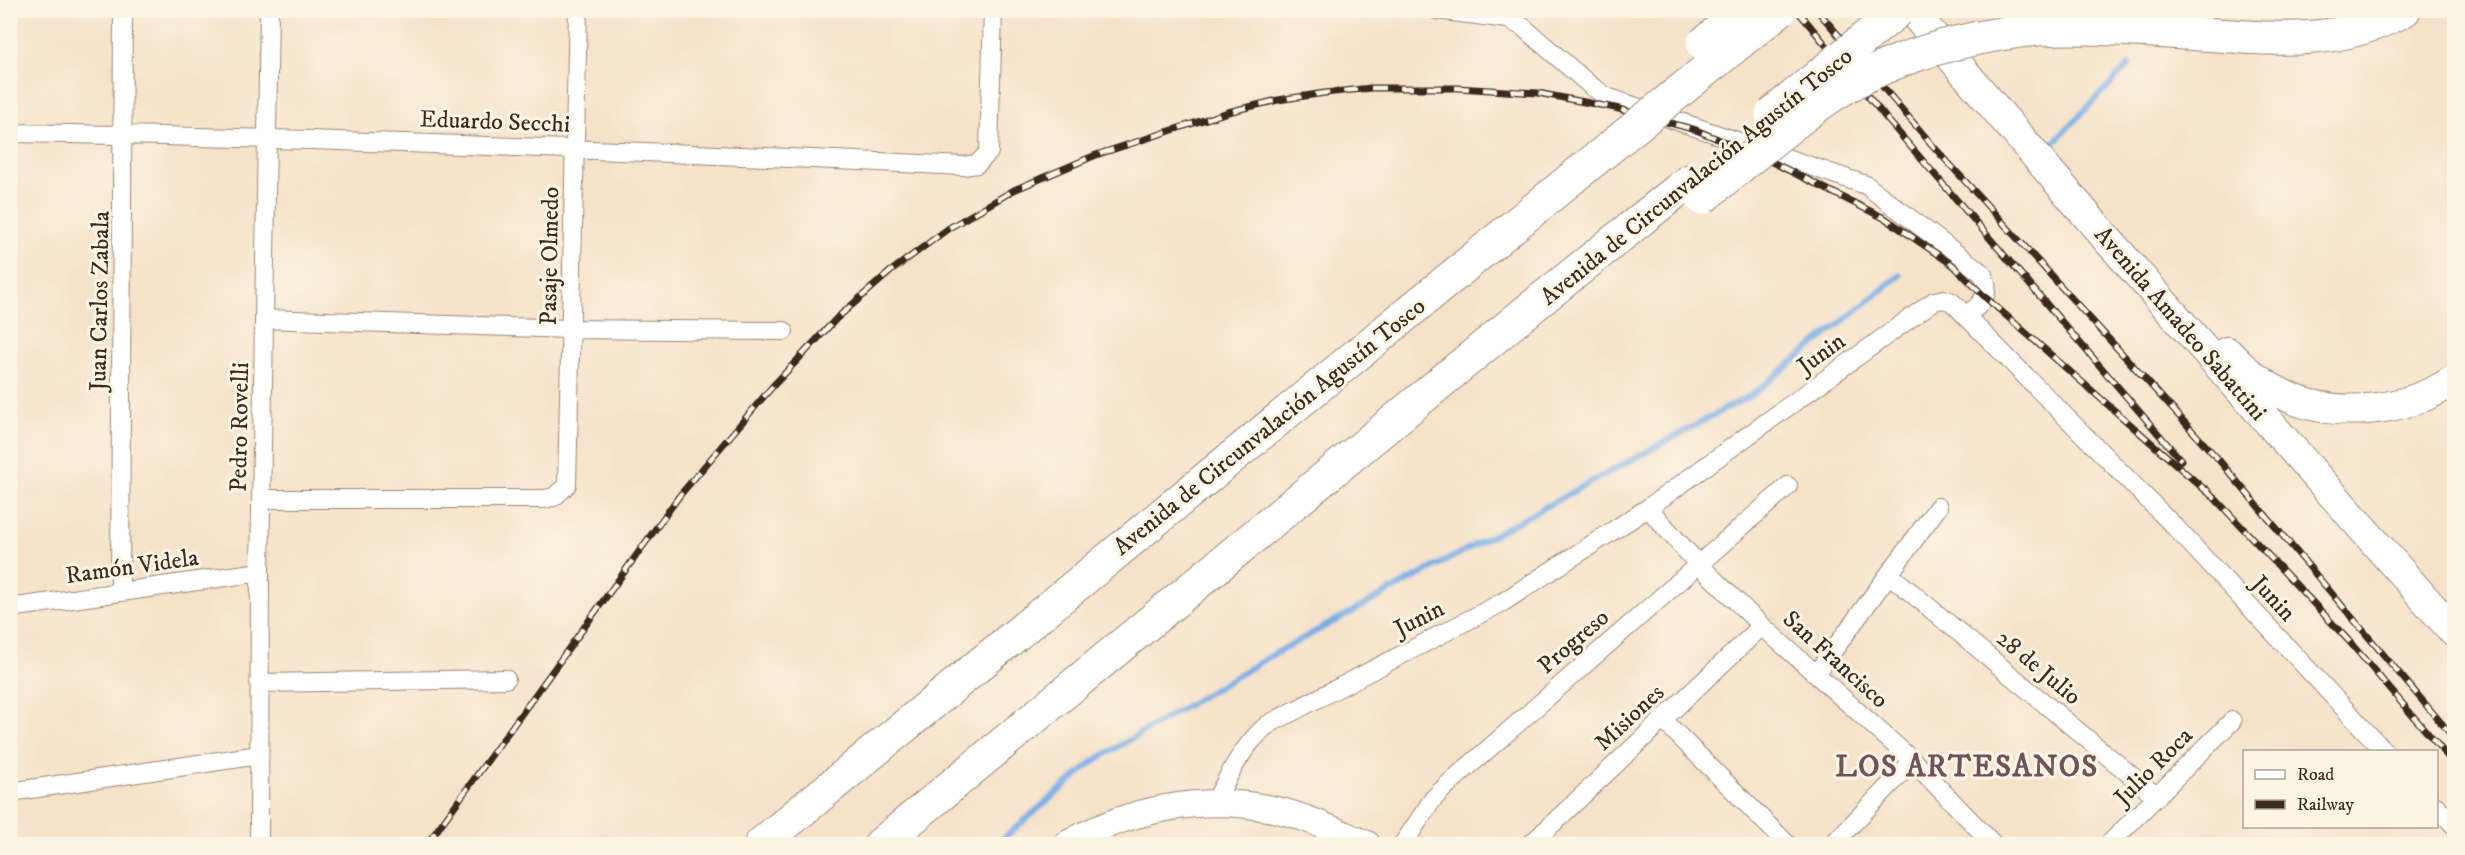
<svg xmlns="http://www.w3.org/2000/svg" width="2465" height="855" viewBox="0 0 2465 855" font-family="'IM FELL DW Pica',serif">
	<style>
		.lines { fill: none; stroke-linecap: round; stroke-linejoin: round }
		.stream { stroke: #7baee7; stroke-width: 6 }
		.minor-casing { stroke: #988674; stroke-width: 20 }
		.secondary-casing { stroke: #988674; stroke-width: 28 }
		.primary-casing { stroke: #988674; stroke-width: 32 }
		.motorway-casing { stroke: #988674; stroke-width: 35 }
		.minor { stroke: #fff; stroke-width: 18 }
		.secondary { stroke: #fff; stroke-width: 26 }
		.primary { stroke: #fff; stroke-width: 30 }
		.motorway { stroke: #fff; stroke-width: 33 }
		.rail-casing { stroke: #3b2a1e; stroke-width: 7 }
		.rail { stroke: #fcf5e5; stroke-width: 4.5; stroke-dasharray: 14; stroke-linecap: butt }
		.motorway-bridge-casing { stroke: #988674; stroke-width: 35; stroke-linecap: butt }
		.motorway-bridge { stroke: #fff; stroke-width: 33 }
		.labels { text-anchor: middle; stroke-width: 6; stroke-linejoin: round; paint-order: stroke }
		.street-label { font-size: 24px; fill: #3b2a1e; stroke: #fcf5e5 }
		.district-label { font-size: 30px; font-weight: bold; letter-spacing: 1.5px; fill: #725259; stroke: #fcf5e5 }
	</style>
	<rect width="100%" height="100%" fill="#fcf5e5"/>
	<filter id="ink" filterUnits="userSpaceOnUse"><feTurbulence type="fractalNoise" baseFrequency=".0167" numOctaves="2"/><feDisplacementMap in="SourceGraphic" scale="12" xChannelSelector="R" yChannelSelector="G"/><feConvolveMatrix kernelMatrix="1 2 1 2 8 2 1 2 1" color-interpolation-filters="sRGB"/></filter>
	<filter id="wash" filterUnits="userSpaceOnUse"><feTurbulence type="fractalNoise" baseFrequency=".008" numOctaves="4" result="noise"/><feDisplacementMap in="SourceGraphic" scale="24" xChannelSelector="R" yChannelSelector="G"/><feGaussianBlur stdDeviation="1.35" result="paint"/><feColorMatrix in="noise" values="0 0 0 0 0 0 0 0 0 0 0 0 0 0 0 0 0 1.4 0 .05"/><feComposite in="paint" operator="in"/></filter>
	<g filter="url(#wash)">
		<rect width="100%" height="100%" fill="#f6e2c9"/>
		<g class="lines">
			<path class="stream" d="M2050 146 2129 65
				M997 844 1094 761 1265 659 1753 394 1900 275"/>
		</g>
	</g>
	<g filter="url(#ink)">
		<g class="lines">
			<g class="minor-casing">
				<path id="minor" d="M1437 10 1508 19 1523 27 1591 86 1607 97 1866 185 1982 273C1993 292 1982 306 1965 315
					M10 133C328 138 645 151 963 166L977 164 989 152 993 10
					M264 319 571 329 784 331
					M262 499H544L554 497 567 485 578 10
					M1648 508 1698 564 1762 626 1913 761 1993 844
					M1890 575 2157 797
					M120 592 123 10
					M10 608 260 572
					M1816 674 1938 507
					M259 683 506 679
					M1662 719 1787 844
					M10 792 259 755
					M1215 802C1230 773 1242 747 1267 725L1503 602 1648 508 1934 301 1944 299 1952 302 2175 527 2385 752
					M2436 806 2454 825
					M259 844 260 572 269 10
					M1403 844 1433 799 1446 786 1788 486
					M1531 844 1762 626
					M1833 844 1913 761
					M2109 844 2232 721"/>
			</g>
			<g class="secondary-casing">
				<path id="secondary" d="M1067 844C1128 810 1198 795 1267 808 1302 814 1335 831 1367 844"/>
			</g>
			<g class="primary-casing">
				<path id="primary" d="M1911 10 2107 239 2454 632
					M2227 352C2243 369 2261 384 2282 394 2334 420 2407 412 2454 380"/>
			</g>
			<g class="motorway-casing">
				<path id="motorway" d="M2037 29C2092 26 2147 31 2203 34 2276 39 2337 47 2404 10
					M761 844 1571 179
					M881 844 1532 307 1689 181"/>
			</g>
			<use href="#minor" class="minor"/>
			<use href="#secondary" class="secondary"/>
			<use href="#primary" class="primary"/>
			<use href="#motorway" class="motorway"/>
			<g class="rail-casing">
				<path id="rail" d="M1797 10 1886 118 2181 460
					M1817 10 1934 147 2218 459 2454 738
					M2206 489 2348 640 2454 764
					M427 844 680 495 772 387 837 318 891 271 949 228 1014 190 1096 155 1228 112 1278 100 1325 93 1371 88H1458L1538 93 1615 108 1696 130 1764 158 1886 219 1953 265 1985 297 2212 496"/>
			</g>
			<use href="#rail" class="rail"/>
			<g class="motorway-bridge-casing">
				<path id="motorway-bridge" d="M1703 44 1743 10
					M1772 114 1899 10
					M1571 179 1780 10
					M1702 198C1743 165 1784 129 1827 99 1889 56 1964 37 2037 29"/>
			</g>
			<use href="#motorway-bridge" class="motorway-bridge"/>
		</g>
	</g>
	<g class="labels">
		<g class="street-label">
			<text transform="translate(495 121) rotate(2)" y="8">Eduardo Secchi</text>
			<text transform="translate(1696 176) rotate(-39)" y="8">Avenida de Circunvalación Agustín Tosco</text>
			<text transform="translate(549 256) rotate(-89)" y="8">Pasaje Olmedo</text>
			<text transform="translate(99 301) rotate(-89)" y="8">Juan Carlos Zabala</text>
			<text transform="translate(2181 323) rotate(49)" y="8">Avenida Amadeo Sabattini</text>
			<text transform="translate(1821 353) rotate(-36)" y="8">Junin</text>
			<text transform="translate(1269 426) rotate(-39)" y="8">Avenida de Circunvalación Agustín Tosco</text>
			<text transform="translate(239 427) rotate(-89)" y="8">Pedro Rovelli</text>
			<text transform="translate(132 566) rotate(-8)" y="8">Ramón Videla</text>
			<text transform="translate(2274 598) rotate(47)" y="8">Junin</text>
			<text transform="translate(1419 618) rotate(-27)" y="8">Junin</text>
			<text transform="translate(1573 641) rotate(-41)" y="8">Progreso</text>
			<text transform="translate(1836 659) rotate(42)" y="8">San Francisco</text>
			<text transform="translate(2039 667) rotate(40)" y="8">28 de Julio</text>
			<text transform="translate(1629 717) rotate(-43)" y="8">Misiones</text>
			<text transform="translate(2153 766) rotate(-45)" y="8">Julio Roca</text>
		</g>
		<g class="district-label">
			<text x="1967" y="776">LOS ARTESANOS</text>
		</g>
	</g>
	<rect width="2465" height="855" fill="none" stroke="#fcf5e5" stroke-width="36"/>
	<rect x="2243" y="750" width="195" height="78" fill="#fcf5e5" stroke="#afa495" stroke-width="1.5"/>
	<rect x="2255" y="770" width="30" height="9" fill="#ffffff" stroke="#afa495" stroke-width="1.5"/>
	<text x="2297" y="780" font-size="18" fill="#3b2a1e">Road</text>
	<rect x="2255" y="800" width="30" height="9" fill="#3b2a1e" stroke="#afa495" stroke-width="1.5"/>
	<text x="2297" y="810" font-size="18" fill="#3b2a1e">Railway</text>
</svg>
